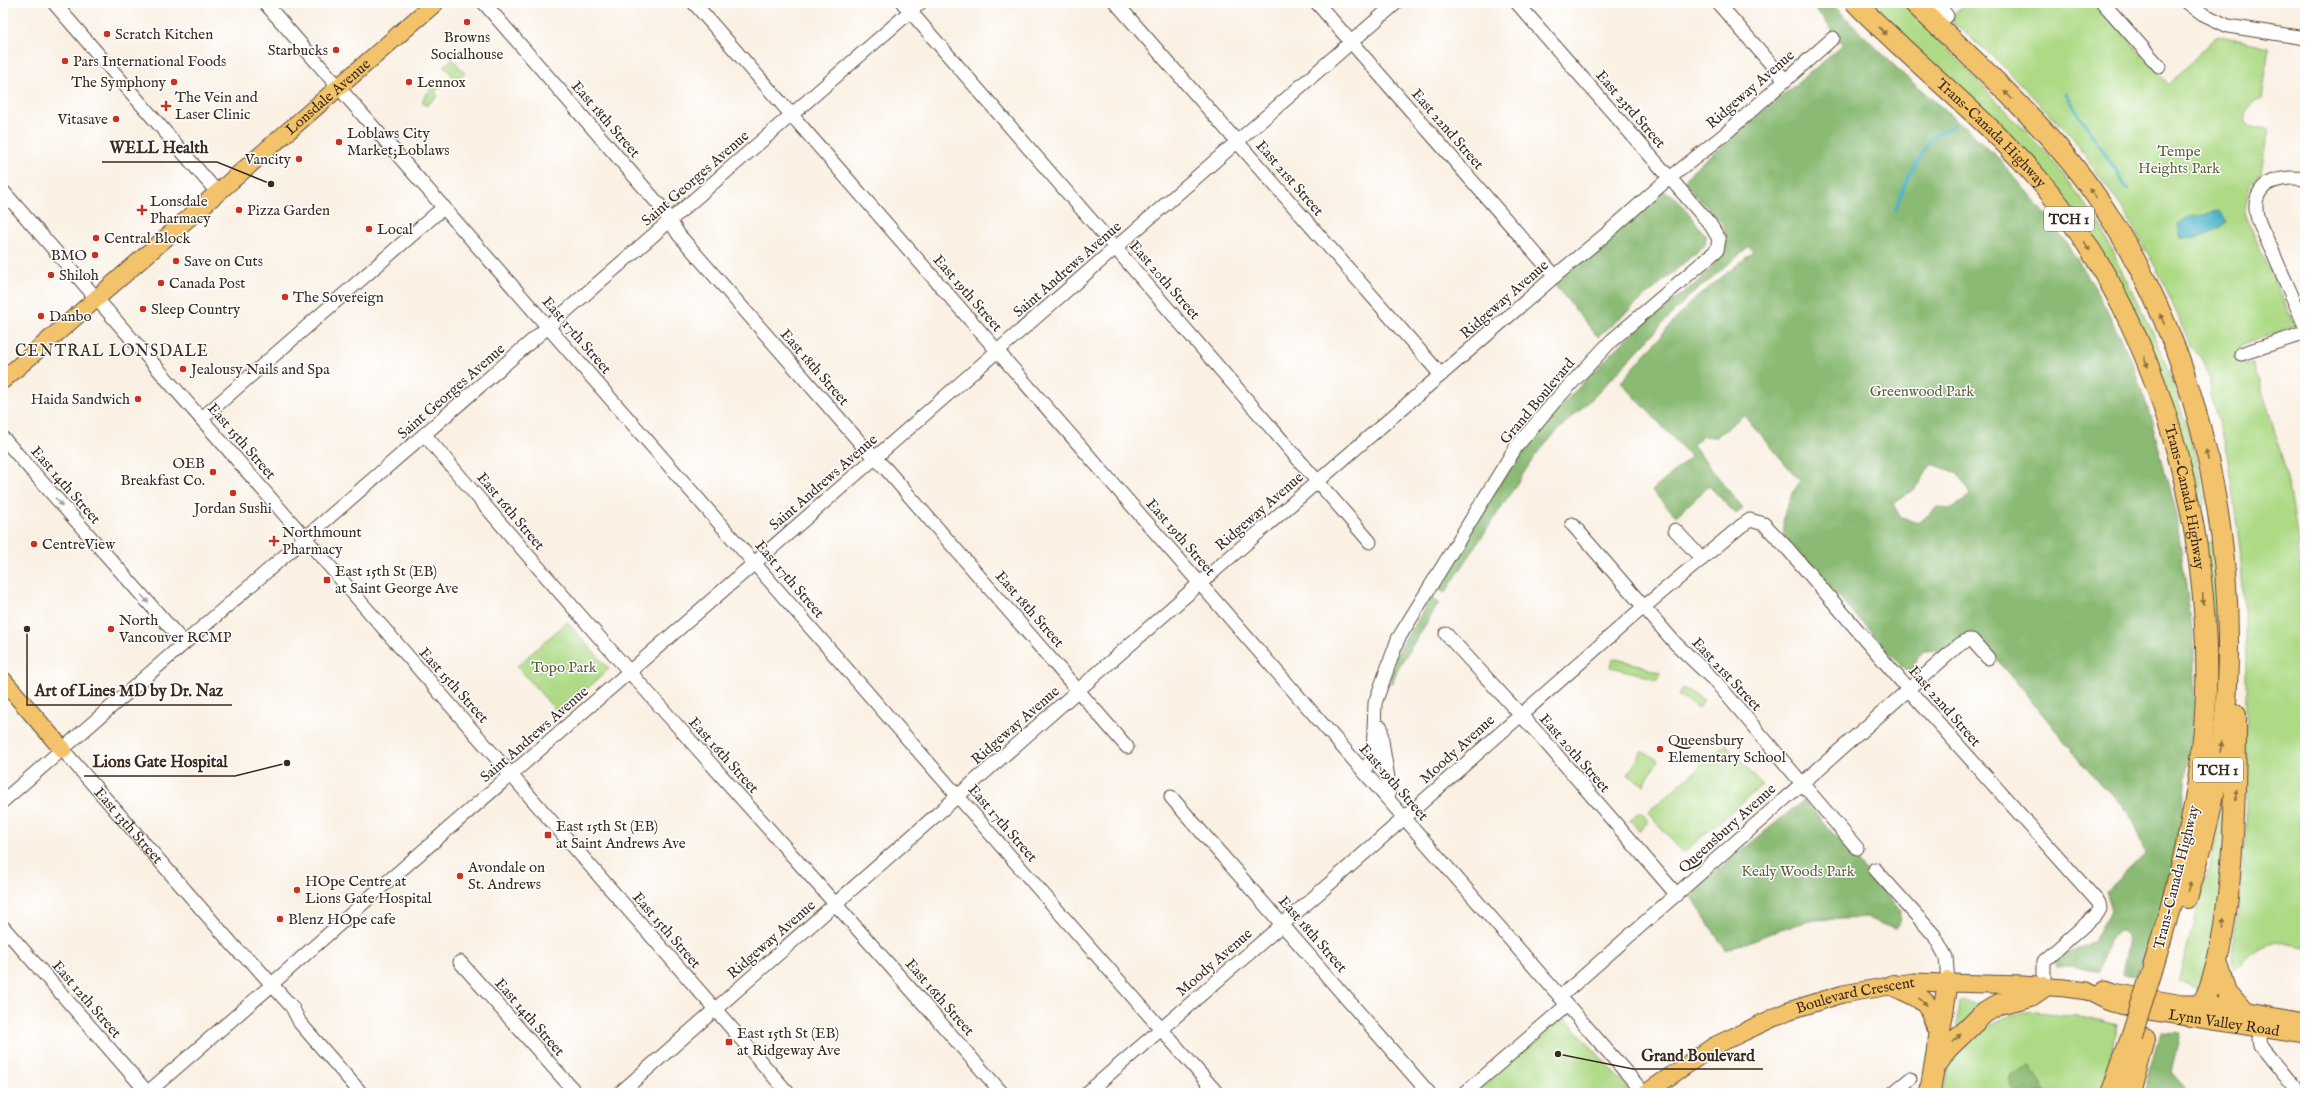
<svg xmlns="http://www.w3.org/2000/svg" width="2308" height="1096" viewBox="0 0 2308 1096" font-family="'IM FELL English',serif">
	<style>
		.green { fill: #aeda86; stroke: #748252 }
		.forest { fill: #8aba73; stroke: #627248; fill-rule: evenodd }
		.water { fill: #49b2c8; stroke: #426e73 }
		.lines { fill: none; stroke-linecap: round; stroke-linejoin: round }
		.stream { stroke: #49b2c8; stroke-width: 3 }
		.minor-casing { stroke: #58483c; stroke-width: 15 }
		.major-casing { stroke: #58483c; stroke-width: 19 }
		.highway-casing { stroke: #58483c; stroke-width: 22 }
		.minor { stroke: #fff; stroke-width: 13 }
		.major { stroke: #f2c36a; stroke-width: 17 }
		.highway { stroke: #f2c36a; stroke-width: 20 }
		.highway-bridge-casing { stroke: #58483c; stroke-width: 22; stroke-linecap: butt }
		.highway-bridge { stroke: #f2c36a; stroke-width: 20 }
		.oneway { fill: #8d6f40 }
		.oneway2 { fill: #a79f9a }
		.poi-dot { fill: #c8321e; stroke: #fff; stroke-width: 1.5 }
		.labels { text-anchor: middle; stroke-width: 3; stroke-linejoin: round; paint-order: stroke }
		.shield { fill: #fff; stroke: #766a62; stroke-width: 1 }
		.shield-label { font-size: 14px; font-weight: bold; fill: #3b2a1e }
		.poi-label { font-size: 15px; fill: #3b2a1e; stroke: #fff; text-anchor: start }
		.street-label { font-size: 15px; fill: #3b2a1e; stroke: #fff }
		.park-label { font-size: 15px; fill: #5e5f3d; stroke: #fff }
		.neighbourhood-label { font-size: 16px; letter-spacing: 1px; fill: #3b2a1e; stroke: #fff }
		.leader { fill: none; stroke: #3b2a1e; stroke-width: 1.5 }
		.callout-dot { fill: #3b2a1e; stroke: #fff; stroke-width: 1.5 }
		.callout-label { font-size: 16px; text-anchor: middle; font-weight: bold; fill: #3b2a1e; stroke: #fff; stroke-width: 3; stroke-linejoin: round; paint-order: stroke }
	</style>
	<rect width="100%" height="100%" fill="#fff"/>
	<filter id="ink" filterUnits="userSpaceOnUse"><feTurbulence type="fractalNoise" baseFrequency=".025" numOctaves="2"/><feDisplacementMap in="SourceGraphic" scale="8" xChannelSelector="R" yChannelSelector="G"/><feConvolveMatrix kernelMatrix="1 2 1 2 8 2 1 2 1" color-interpolation-filters="sRGB"/></filter>
	<filter id="wash" filterUnits="userSpaceOnUse"><feTurbulence type="fractalNoise" baseFrequency=".012" numOctaves="4" result="noise"/><feDisplacementMap in="SourceGraphic" scale="16" xChannelSelector="R" yChannelSelector="G"/><feGaussianBlur stdDeviation="0.9" result="paint"/><feColorMatrix in="noise" values="0 0 0 0 0 0 0 0 0 0 0 0 0 0 0 0 0 1.4 0 .05"/><feComposite in="paint" operator="in"/></filter>
	<g filter="url(#wash)">
		<rect width="100%" height="100%" fill="#faf0e3"/>
		<path class="green" d="M1867 3H1904L2049 156 2100 225 2165 360 2192 443 2205 498 2204 504 2200 505 2196 496 2080 226Z
			M1966 3H2096L2169 85 2217 35 2269 47 2262 99C2249 103 2245 109 2246 122L2251 127 2268 129 2261 172 2250 185 2244 213 2295 326 2240 346 2247 365 2253 363C2270 414 2287 467 2295 521 2308 616 2305 711 2305 806L2298 813 2299 824 2305 830V947L2276 942 2253 953 2236 969 2232 962V947L2239 905 2246 832V637L2240 548 2226 446 2210 395V378L2201 358 2190 345 2162 279 2126 214 2073 138 1997 60 1950 20 1956 12Z
			M452 58 465 73 457 81 444 66Z
			M442 81 444 84 435 92 438 96 426 106 423 103V99L434 85Z
			M2205 542H2213L2216 558 2220 715 2211 713Z
			M567 622 609 669 559 714 517 666Z
			M1613 658 1642 666 1660 673 1657 681 1639 674 1611 667Z
			M1683 688 1704 700 1699 708 1678 696Z
			M1726 744 1762 785 1683 853 1648 812Z
			M1642 751 1658 760 1644 785 1628 775Z
			M2224 794 2232 795 2227 857 2206 971 2200 989 2178 981 2217 836Z
			M1640 811 1649 821 1639 831 1630 820Z
			M1959 1001 1985 1005 1956 1030Z
			M2038 1012 2086 1017 2117 1025 2113 1050 2101 1093H1943C1946 1054 1977 1027 2013 1015 2021 1013 2030 1013 2038 1012Z
			M1560 1018H1565L1569 1022 1626 1086 1628 1093H1473Z"/>
		<path class="forest" d="M1811 3H1831L1906 77 1964 126 1997 157 2039 206 2075 256 2104 305 2132 362 2151 418 2176 515 2194 642V702L2177 858 2168 907 2141 963 2137 976 2122 974 2128 944 2127 934 2122 930C2105 935 2104 957 2099 972L2072 965 2056 967 2054 960 2094 941 2112 910 2106 891 2146 853C2134 824 2129 803 2101 786L2009 673 1975 636 1940 654 1936 650 1924 651 1918 657 1914 669 1906 670 1786 539C1778 516 1789 500 1800 481L1744 415 1716 437 1702 436 1693 445 1743 509 1736 514 1709 486 1676 516 1652 491 1691 457 1621 382 1690 303 1753 252 1749 247 1686 299 1595 396 1559 429 1535 456 1445 593 1436 588 1518 451 1599 366 1639 327 1700 280 1724 253 1726 233 1723 225 1687 186 1685 180 1694 169 1829 57 1843 44ZM1932 464 1958 473 1971 496 1952 508 1937 507 1919 523 1901 518 1893 504C1900 497 1910 493 1916 487 1923 481 1925 471 1932 464Z
			M1661 191C1677 191 1696 224 1706 237L1705 245 1598 337 1554 284Z
			M1431 598 1439 603 1398 668 1393 682 1390 683 1397 652Z
			M1804 800 1900 911 1899 925 1894 929 1867 918 1813 920 1781 929 1726 951 1689 893Z
			M2161 1032 2180 1033 2171 1072 2186 1089 2182 1093H2144Z
			M2031 1065 2045 1092 2013 1093 2010 1076Z"/>
		<path class="water" d="M2220 211 2227 222C2213 232 2198 240 2181 237L2178 225 2191 216Z"/>
		<g class="lines">
			<path class="stream" d="M2065 93 2128 190
				M1895 210 1908 178 1932 137 1955 124"/>
		</g>
	</g>
	<g filter="url(#ink)">
		<g class="lines">
			<g class="minor-casing">
				<g id="minor">
					<path d="M54 3 217 192"/>
					<path d="M265 3 1217 1093"/>
					<path d="M484 3 661 207 679 235 864 447 886 469 1127 747"/>
					<path d="M694 3 1644 1093"/>
					<path d="M903 3 1370 542"/>
					<path d="M1116 3 1441 375"/>
					<path d="M1317 3 1555 276"/>
					<path d="M1718 3 1785 80"/>
					<path d="M1937 3 1947 16"/>
					<path d="M2103 3 2159 66"/>
					<path d="M2188 3 2203 14 2228 26 2305 38"/>
					<path d="M2305 179C2286 176 2257 179 2256 205 2255 219 2265 235 2271 248 2282 274 2294 300 2305 326"/>
					<path d="M3 191 788 1093"/>
					<path d="M2241 354 2305 333"/>
					<path d="M201 419 444 207"/>
					<path d="M425 435C613 658 810 873 1002 1093"/>
					<path d="M3 438 184 643"/>
					<path d="M1572 524 1675 643 1715 681 1857 848"/>
					<path d="M1675 530 1702 559"/>
					<path d="M1446 634 1542 738 1677 895"/>
					<path d="M1381 727C1381 751 1391 775 1388 799"/>
					<path id="s1" d="M63 750 239 952 252 962 281 995 292 1007 300 1023 361 1093"/>
					<path d="M1363 771 1373 758 1375 703 1398 639 1516 447 1555 401 1611 341 1717 250 1719 239 1710 224 1517 3"/>
					<path d="M1171 797 1429 1093"/>
					<path d="M3 801 920 3"/>
					<path d="M1875 869 1934 935 1946 957 1948 982"/>
					<path d="M3 927 148 1093"/>
					<path d="M460 962 576 1093"/>
					<path d="M272 984 386 883 743 573 1396 3"/>
					<path d="M1560 997 1959 645 1968 640H1972L1988 658"/>
					<path d="M2263 1020 2260 1040 2261 1046 2299 1093"/>
					<path d="M147 1093 266 990"/>
					<path d="M620 1093 1191 591 1555 276 1605 235 1661 185 1725 134 1833 38"/>
					<path d="M1087 1093 1335 879 1632 617 1741 526 1750 520 1764 524 1787 548 1908 689 2099 903 2100 909 2097 914 2044 961V987"/>
					<path d="M1465 1093 1567 1005"/>
					<path d="M1893 1093 1910 1079"/>
				</g>
			</g>
			<g class="major-casing">
				<g id="major">
					<path id="s2" d="M3 380 435 3"/>
					<path d="M3 680 63 750"/>
					<path d="M2105 989 2113 992 2183 1004H2203L2305 1022"/>
					<path id="s3" d="M1646 1093 1714 1046 1788 1011 1843 994 1913 982 2022 985 2065 988 2087 991 2111 1003 2143 1010 2305 1035"/>
				</g>
			</g>
			<g class="highway-casing">
				<g id="highway">
					<path id="s4" d="M1856 3C1917 66 1988 119 2045 187 2165 331 2221 554 2203 739 2196 820 2174 897 2151 974"/>
					<path d="M1914 3C1977 64 2046 124 2096 196 2203 352 2243 551 2223 737 2217 792 2203 846 2187 898"/>
					<path d="M2217 962 2227 992 2244 1012"/>
					<path d="M1893 985C1907 993 1924 996 1931 1012 1934 1019 1936 1026 1940 1032"/>
					<path d="M2191 1017C2235 982 2236 774 2236 715"/>
					<path d="M1934 1069 1947 1049 1983 1014 1999 1004 2031 996 2044 987"/>
					<path d="M1930 1093 1948 982"/>
					<path d="M2111 1093 2132 1035"/>
					<path d="M2130 1093 2145 1038"/>
				</g>
			</g>
			<use href="#minor" class="minor"/>
			<use href="#major" class="major"/>
			<use href="#highway" class="highway"/>
			<g class="highway-bridge-casing">
				<path id="highway-bridge" d="M2132 1035 2151 974"/>
			</g>
			<use href="#highway-bridge" class="highway-bridge"/>
		</g>
		<defs><path id="oneway-solid" d="M-6-.8H1V-3.2L6.5 0L1 3.2V.8H-6Z"/></defs>
		<g class="oneway">
			<use href="#oneway-solid" transform="translate(1883 31) rotate(45)"/>
			<use href="#oneway-solid" transform="translate(2008 95) rotate(-135)"/>
			<use href="#oneway-solid" transform="translate(2093 193) rotate(-126)"/>
			<use href="#oneway-solid" transform="translate(2087 246) rotate(59)"/>
			<use href="#oneway-solid" transform="translate(2162 319) rotate(-114)"/>
			<use href="#oneway-solid" transform="translate(2146 362) rotate(67)"/>
			<use href="#oneway-solid" transform="translate(2207 455) rotate(-103)"/>
			<use href="#oneway-solid" transform="translate(2203 599) rotate(86)"/>
			<use href="#oneway-solid" transform="translate(2221 747) rotate(-81)"/>
			<use href="#oneway-solid" transform="translate(2236 795) rotate(-89)"/>
			<use href="#oneway-solid" transform="translate(2190 887) rotate(-73)"/>
			<use href="#oneway-solid" transform="translate(2223 924) rotate(-81)"/>
			<use href="#oneway-solid" transform="translate(1923 1002) rotate(44)"/>
			<use href="#oneway-solid" transform="translate(1957 1038) rotate(-47)"/>
		</g>
		<g class="oneway2">
			<use href="#oneway-solid" transform="translate(59 502) rotate(49)"/>
			<use href="#oneway-solid" transform="translate(145 599) rotate(48)"/>
		</g>
	</g>
	<g class="poi-dot">
		<circle cx="467" cy="22" r="4"/>
		<circle cx="107" cy="34" r="4"/>
		<circle cx="336" cy="50" r="4"/>
		<circle cx="65" cy="61" r="4"/>
		<circle cx="174" cy="82" r="4"/>
		<circle cx="409" cy="82" r="4"/>
		<path d="M164 100h4v4h4v4h-4v4h-4v-4h-4v-4h4z"/>
		<circle cx="116" cy="119" r="4"/>
		<circle cx="339" cy="142" r="4"/>
		<circle cx="299" cy="159" r="4"/>
		<path d="M140 204h4v4h4v4h-4v4h-4v-4h-4v-4h4z"/>
		<circle cx="239" cy="210" r="4"/>
		<circle cx="369" cy="229" r="4"/>
		<circle cx="96" cy="238" r="4"/>
		<circle cx="95" cy="255" r="4"/>
		<circle cx="176" cy="261" r="4"/>
		<circle cx="51" cy="275" r="4"/>
		<circle cx="161" cy="283" r="4"/>
		<circle cx="285" cy="297" r="4"/>
		<circle cx="143" cy="309" r="4"/>
		<circle cx="41" cy="316" r="4"/>
		<circle cx="183" cy="369" r="4"/>
		<circle cx="138" cy="399" r="4"/>
		<circle cx="213" cy="472" r="4"/>
		<circle cx="233" cy="493" r="4"/>
		<path d="M272 535h4v4h4v4h-4v4h-4v-4h-4v-4h4z"/>
		<circle cx="34" cy="544" r="4"/>
		<rect x="323" y="576" width="8" height="8" rx="2"/>
		<circle cx="111" cy="629" r="4"/>
		<circle cx="1660" cy="749" r="4"/>
		<rect x="544" y="831" width="8" height="8" rx="2"/>
		<circle cx="460" cy="876" r="4"/>
		<circle cx="297" cy="890" r="4"/>
		<circle cx="280" cy="919" r="4"/>
		<rect x="725" y="1038" width="8" height="8" rx="2"/>
	</g>
	<g class="labels">
		<g class="shield">
			<rect x="2044" y="207" width="50" height="24" rx="3"/>
			<rect x="2193" y="758" width="50" height="24" rx="3"/>
		</g>
		<g class="shield-label">
			<text x="2069" y="224">TCH 1</text>
			<text x="2218" y="775">TCH 1</text>
		</g>
		<g class="poi-label">
			<text x="115" y="39">Scratch Kitchen</text>
			<text x="467" y="42" text-anchor="middle">Browns<tspan x="467" dy="17">Socialhouse</tspan></text>
			<text x="328" y="55" text-anchor="end">Starbucks</text>
			<text x="73" y="66">Pars International Foods</text>
			<text x="166" y="87" text-anchor="end">The Symphony</text>
			<text x="417" y="87">Lennox</text>
			<text x="175" y="102">The Vein and<tspan x="175" dy="17">Laser Clinic</tspan></text>
			<text x="108" y="124" text-anchor="end">Vitasave</text>
			<text x="347" y="138">Loblaws City<tspan x="347" dy="17">Market;Loblaws</tspan></text>
			<text x="291" y="164" text-anchor="end">Vancity</text>
			<text x="150" y="206">Lonsdale<tspan x="150" dy="17">Pharmacy</tspan></text>
			<text x="247" y="215">Pizza Garden</text>
			<text x="377" y="234">Local</text>
			<text x="104" y="243">Central Block</text>
			<text x="87" y="260" text-anchor="end">BMO</text>
			<text x="184" y="266">Save on Cuts</text>
			<text x="59" y="280">Shiloh</text>
			<text x="169" y="288">Canada Post</text>
			<text x="293" y="302">The Sovereign</text>
			<text x="151" y="314">Sleep Country</text>
			<text x="49" y="321">Danbo</text>
			<text x="191" y="374">Jealousy Nails and Spa</text>
			<text x="130" y="404" text-anchor="end">Haida Sandwich</text>
			<text x="205" y="468" text-anchor="end">OEB<tspan x="205" dy="17">Breakfast Co.</tspan></text>
			<text x="233" y="513" text-anchor="middle">Jordan Sushi</text>
			<text x="282" y="537">Northmount<tspan x="282" dy="17">Pharmacy</tspan></text>
			<text x="42" y="549">CentreView</text>
			<text x="335" y="576">East 15th St (EB)<tspan x="335" dy="17">at Saint George Ave</tspan></text>
			<text x="119" y="625">North<tspan x="119" dy="17">Vancouver RCMP</tspan></text>
			<text x="1668" y="745">Queensbury<tspan x="1668" dy="17">Elementary School</tspan></text>
			<text x="556" y="831">East 15th St (EB)<tspan x="556" dy="17">at Saint Andrews Ave</tspan></text>
			<text x="468" y="872">Avondale on<tspan x="468" dy="17">St. Andrews</tspan></text>
			<text x="305" y="886">HOpe Centre at<tspan x="305" dy="17">Lions Gate Hospital</tspan></text>
			<text x="288" y="924">Blenz HOpe cafe</text>
			<text x="737" y="1038">East 15th St (EB)<tspan x="737" dy="17">at Ridgeway Ave</tspan></text>
		</g>
		<g class="street-label">
			<text transform="translate(1750 89) rotate(-41)" y="5">Ridgeway Avenue</text>
			<text dy="5" stroke="none"><textPath href="#s2" startOffset="431">Lonsdale Avenue</textPath></text>
			<text transform="translate(1631 109) rotate(49)" y="5">East 23rd Street</text>
			<text transform="translate(606 119) rotate(49)" y="5">East 18th Street</text>
			<text transform="translate(1448 129) rotate(49)" y="5">East 22nd Street</text>
			<text dy="5" stroke="none"><textPath href="#s4" startOffset="188">Trans-Canada Highway</textPath></text>
			<text transform="translate(695 178) rotate(-41)" y="5">Saint Georges Avenue</text>
			<text transform="translate(1290 178) rotate(49)" y="5">East 21st Street</text>
			<text transform="translate(1067 269) rotate(-41)" y="5">Saint Andrews Avenue</text>
			<text transform="translate(1165 280) rotate(49)" y="5">East 20th Street</text>
			<text transform="translate(968 293) rotate(49)" y="5">East 19th Street</text>
			<text transform="translate(1504 299) rotate(-41)" y="5">Ridgeway Avenue</text>
			<text transform="translate(577 335) rotate(49)" y="5">East 17th Street</text>
			<text transform="translate(815 367) rotate(49)" y="5">East 18th Street</text>
			<text transform="translate(451 391) rotate(-41)" y="5">Saint Georges Avenue</text>
			<text transform="translate(1537 401) rotate(-50)" y="5">Grand Boulevard</text>
			<text transform="translate(242 441) rotate(49)" y="5">East 15th Street</text>
			<text transform="translate(823 482) rotate(-41)" y="5">Saint Andrews Avenue</text>
			<text transform="translate(66 485) rotate(49)" y="5">East 14th Street</text>
			<text dy="5" stroke="none"><textPath href="#s4" startOffset="608">Trans-Canada Highway</textPath></text>
			<text transform="translate(511 511) rotate(50)" y="5">East 16th Street</text>
			<text transform="translate(1259 511) rotate(-41)" y="5">Ridgeway Avenue</text>
			<text transform="translate(1181 537) rotate(49)" y="5">East 19th Street</text>
			<text transform="translate(790 579) rotate(49)" y="5">East 17th Street</text>
			<text transform="translate(1030 609) rotate(49)" y="5">East 18th Street</text>
			<text transform="translate(1727 674) rotate(47)" y="5">East 21st Street</text>
			<text transform="translate(454 685) rotate(48)" y="5">East 15th Street</text>
			<text transform="translate(1945 706) rotate(49)" y="5">East 22nd Street</text>
			<text transform="translate(1015 725) rotate(-41)" y="5">Ridgeway Avenue</text>
			<text transform="translate(534 734) rotate(-41)" y="5">Saint Andrews Avenue</text>
			<text transform="translate(1457 749) rotate(-42)" y="5">Moody Avenue</text>
			<text transform="translate(1575 753) rotate(49)" y="5">East 20th Street</text>
			<text transform="translate(724 755) rotate(48)" y="5">East 16th Street</text>
			<text transform="translate(1394 782) rotate(49)" y="5">East 19th Street</text>
			<text transform="translate(1003 823) rotate(49)" y="5">East 17th Street</text>
			<text dy="5" stroke="none"><textPath href="#s1" startOffset="100">East 13th Street</textPath></text>
			<text transform="translate(1727 828) rotate(-42)" y="5">Queensbury Avenue</text>
			<text transform="translate(2176 877) rotate(-76)" y="5">Trans-Canada Highway</text>
			<text transform="translate(667 930) rotate(49)" y="5">East 15th Street</text>
			<text transform="translate(1313 934) rotate(49)" y="5">East 18th Street</text>
			<text transform="translate(771 939) rotate(-41)" y="5">Ridgeway Avenue</text>
			<text transform="translate(1214 962) rotate(-41)" y="5">Moody Avenue</text>
			<text dy="5" stroke="none"><textPath href="#s3" startOffset="234">Boulevard Crescent</textPath></text>
			<text transform="translate(940 997) rotate(49)" y="5">East 16th Street</text>
			<text transform="translate(87 999) rotate(49)" y="5">East 12th Street</text>
			<text transform="translate(530 1017) rotate(49)" y="5">East 14th Street</text>
			<text dy="5" stroke="none"><textPath href="#s3" startOffset="609">Lynn Valley Road</textPath></text>
		</g>
		<g class="park-label">
			<text x="2179" y="156">Tempe<tspan x="2179" dy="17">Heights Park</tspan></text>
			<text x="1922" y="396">Greenwood Park</text>
			<text x="564" y="672">Topo Park</text>
			<text x="1798" y="876">Kealy Woods Park</text>
		</g>
		<g class="neighbourhood-label">
			<text x="112" y="356">CENTRAL LONSDALE</text>
		</g>
	</g>
	<path class="leader" d="M271 184L217 162H102M27 629L27 705H232M287 763L235 776H84M1558 1054L1633 1069H1763"/>
	<g class="callout-dot">
		<circle cx="271" cy="184" r="4"/>
		<circle cx="27" cy="629" r="4"/>
		<circle cx="287" cy="763" r="4"/>
		<circle cx="1558" cy="1054" r="4"/>
	</g>
	<g class="callout-label">
		<text x="159" y="153">WELL Health</text>
		<text x="129" y="696">Art of Lines MD by Dr. Naz</text>
		<text x="160" y="767">Lions Gate Hospital</text>
		<text x="1698" y="1061">Grand Boulevard</text>
	</g>
	<rect width="2308" height="1096" fill="none" stroke="#fff" stroke-width="16"/>
</svg>
